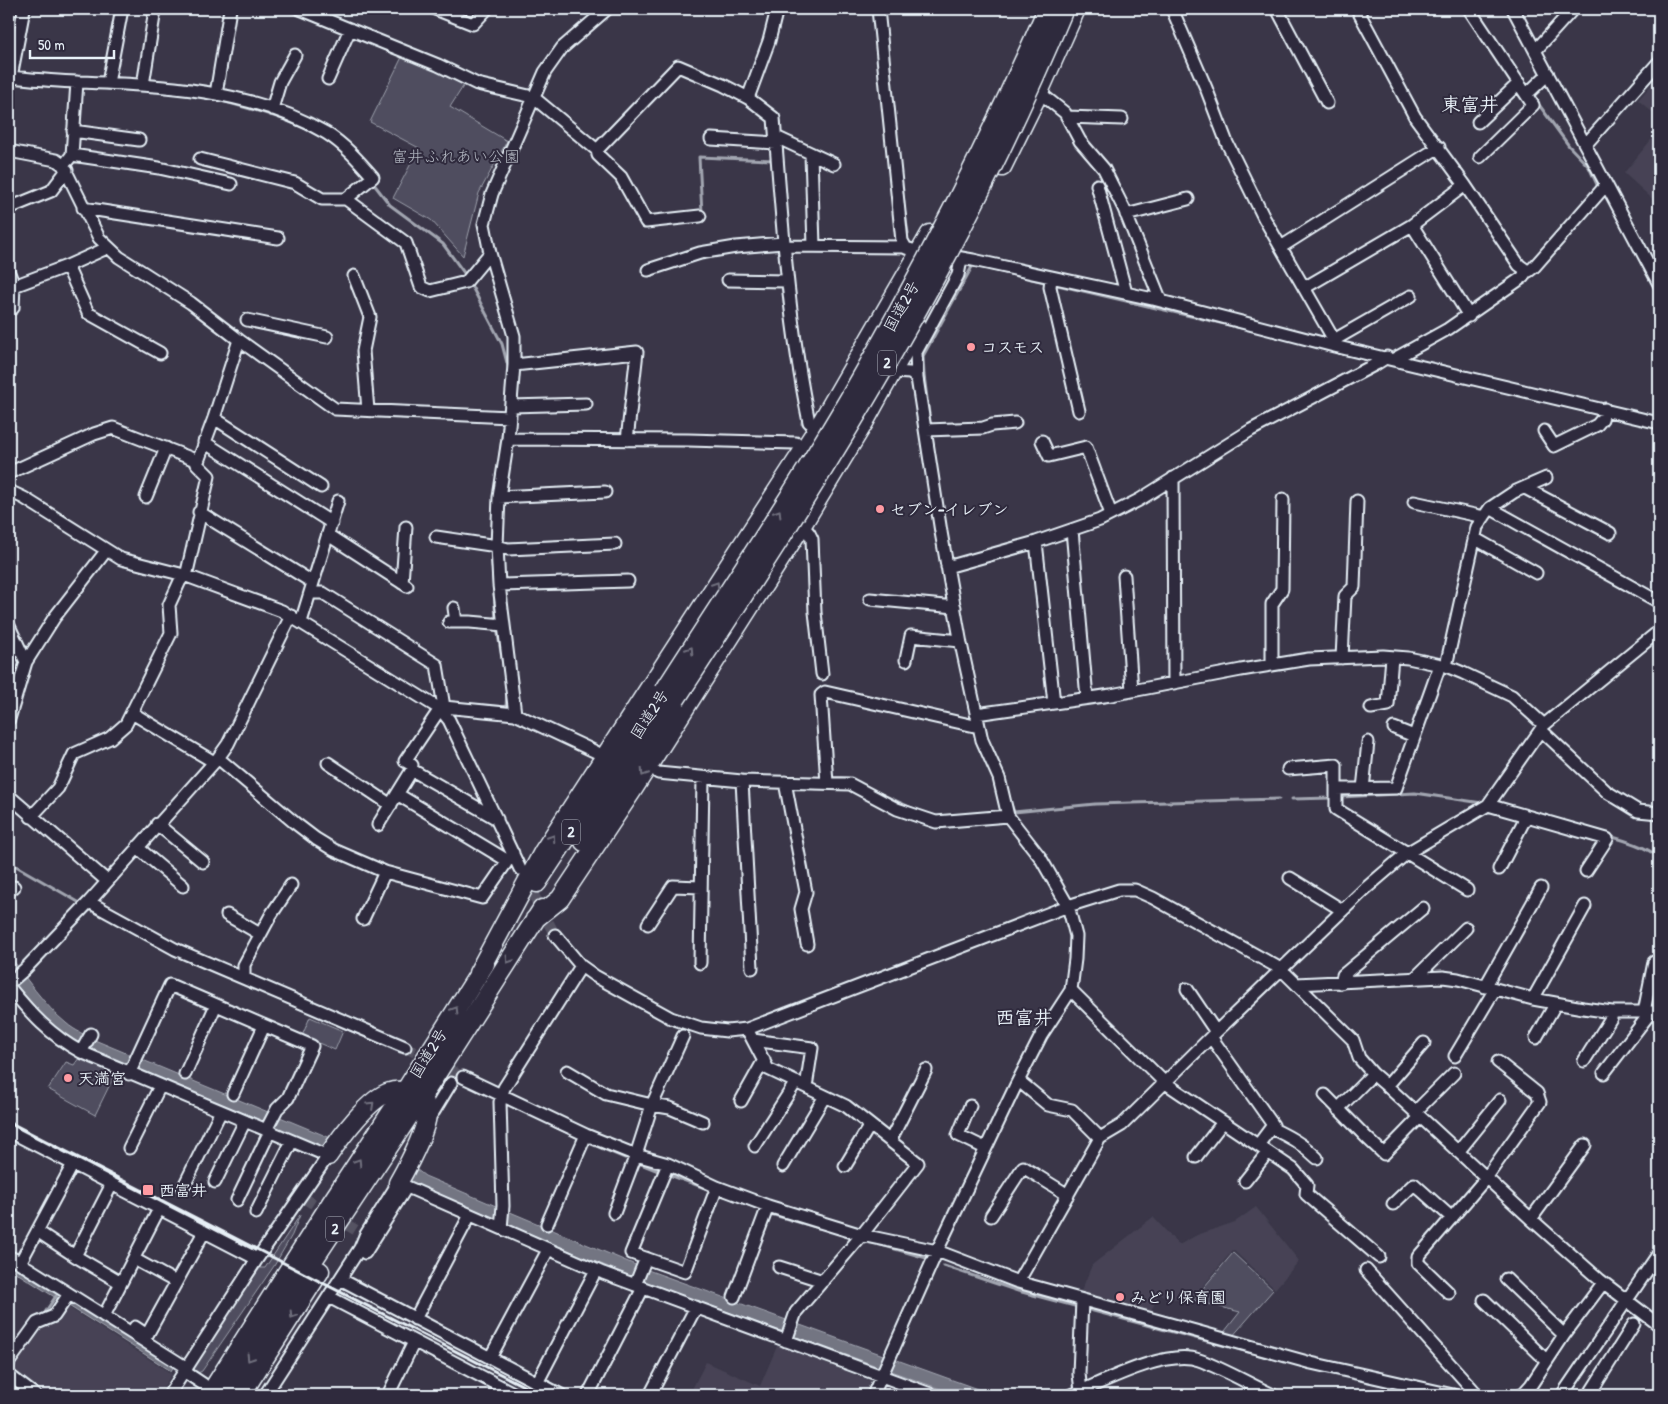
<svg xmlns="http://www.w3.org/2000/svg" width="1668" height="1404" viewBox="0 0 1668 1404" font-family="'Patrick Hand','Klee One',sans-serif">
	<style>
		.built { fill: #464354 }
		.green { fill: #504e5f; stroke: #9ca0ac }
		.water { fill: #737482; stroke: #a2a6b1 }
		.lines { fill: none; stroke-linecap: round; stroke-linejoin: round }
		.stream { stroke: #a2a6b1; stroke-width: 3 }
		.minor-tunnel { stroke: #545262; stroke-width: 11; stroke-dasharray: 11 5.5; stroke-linecap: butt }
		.minor-casing { stroke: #e8f1f8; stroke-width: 15 }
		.highway-casing { stroke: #e8f1f8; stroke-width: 21 }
		.minor { stroke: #2f2a3d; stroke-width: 11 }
		.highway { stroke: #2f2a3d; stroke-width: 18 }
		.rail { stroke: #e8f1f8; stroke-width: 3 }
		.highway-bridge-casing { stroke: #e8f1f8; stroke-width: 21; stroke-linecap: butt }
		.highway-bridge { stroke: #2f2a3d; stroke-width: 18 }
		.oneway { stroke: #70707e }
		.poi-dot { fill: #ff9aa2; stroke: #2f2a3d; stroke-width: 2 }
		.labels { text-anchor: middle; stroke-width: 4; stroke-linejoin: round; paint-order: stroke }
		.shield { fill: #2f2a3d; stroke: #b0b5c0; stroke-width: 1 }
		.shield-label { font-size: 15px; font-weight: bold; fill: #e8f1f8 }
		.park-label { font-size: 16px; fill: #b3b8c2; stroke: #2f2a3d }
		.street-label { font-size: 16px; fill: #e8f1f8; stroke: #2f2a3d }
		.poi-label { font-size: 16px; font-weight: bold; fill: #e8f1f8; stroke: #2f2a3d; text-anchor: start }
		.quarter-label { font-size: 19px; font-weight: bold; fill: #e8f1f8; stroke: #2f2a3d }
	</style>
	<rect width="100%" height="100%" fill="#3a3648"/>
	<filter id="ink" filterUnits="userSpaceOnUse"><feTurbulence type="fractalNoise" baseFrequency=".02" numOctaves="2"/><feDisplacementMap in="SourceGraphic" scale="10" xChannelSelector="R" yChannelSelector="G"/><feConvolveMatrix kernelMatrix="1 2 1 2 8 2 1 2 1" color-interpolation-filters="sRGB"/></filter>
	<g filter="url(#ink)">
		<path class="built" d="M1659 76V118L1638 100Z
			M1659 130V205L1624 173Z
			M1256 1207 1299 1261 1275 1289 1233 1250 1189 1303 1158 1294 1150 1315 1080 1294 1092 1265 1153 1217 1179 1245 1197 1235 1235 1222Z
			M66 1306 172 1374 158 1395H9V1372L13 1362 36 1328Z
			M778 1344 871 1381 865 1395H689L706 1362 760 1386Z"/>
		<path class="green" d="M402 57 432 69 464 85 450 107 507 141 479 193 463 256 431 220 393 198 419 148 370 122Z
			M310 1017 343 1031 335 1050 302 1036Z
			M79 1058 115 1074 95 1115 48 1089 66 1062 74 1065Z
			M300 1215 292 1235 274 1266 202 1371 198 1373 195 1372 194 1365 260 1268H265Z
			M1233 1253 1273 1290 1231 1338 1221 1336 1240 1312 1193 1300Z"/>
		<path class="water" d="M9 954C23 975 46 1007 66 1023 75 1031 86 1035 97 1041L333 1139 328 1147 322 1148 88 1050 58 1031 39 1012 9 976Z
			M412 1166 425 1176 645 1269 994 1395H957L642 1281 510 1226 406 1181Z
			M9 1261 175 1364 171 1371 9 1268Z"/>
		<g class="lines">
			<path class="stream" d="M282 9 300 15
				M218 100C255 110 303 122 334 145 340 150 346 156 351 161
				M1537 102 1569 146 1589 167 1598 187
				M373 183 390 205 443 244 467 277
				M904 208 908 233
				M702 213 699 157 773 160
				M989 269 1246 329
				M470 283 502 344 509 370
				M802 424 803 415
				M933 445 924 375 923 356 973 265 976 266
				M500 455 504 419
				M491 548 496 621
				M497 628 504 671
				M977 692 981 710
				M506 706 507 692
				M983 716 988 742
				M877 792 912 808
				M1341 797 1415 793 1482 803
				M1009 799 1014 812
				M1292 799 1331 798
				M1014 812 1095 804 1279 799
				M1609 836C1627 841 1644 846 1659 857
				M9 862 80 903
				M91 910 104 916
				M297 1007 400 1052
				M555 1127 581 1139
				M587 1142 625 1158
				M641 1164 661 1172
				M667 1174 713 1191
				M721 1194 774 1215 819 1228
				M871 1242 930 1259
				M944 1266 1018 1291 1271 1358
				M42 1317 56 1296
				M1354 1378 1425 1395"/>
			<path class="minor-tunnel" d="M525 879 555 935
				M405 1047 463 1077
				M304 1198 362 1234"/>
			<g class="minor-casing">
				<path id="minor" d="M300 9 438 65 477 84 533 97 597 150 678 66 723 85 748 98
					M435 9 473 24 487 9
					M777 9 769 41 748 98 774 118C782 220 788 321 809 422L818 428
					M878 9 902 241 906 248 925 254
					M1172 9 1206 88 1227 143 1264 218 1334 340V346
					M1277 9 1327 103
					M1357 9 1415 117 1465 185 1519 265 1526 270
					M1469 9 1533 105 1480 157
					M1513 9 1659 284
					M1535 51 1573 9
					M9 77C32 79 54 81 77 82 161 85 252 89 326 133 344 144 359 161 373 177L346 199
					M11 77 24 9
					M328 79 350 29
					M108 83 122 9
					M143 85 155 10
					M1039 92 1065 113 1080 141 1104 169 1124 209 1161 301
					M216 94 230 9
					M1527 94 1548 74
					M272 109 280 82 295 55
					M1068 117 1122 119
					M1478 122 1519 83
					M73 131 139 140
					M776 137 834 164
					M711 139 776 143
					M1586 144 1659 62
					M597 150 598 155 621 177 646 222 700 216
					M9 151 56 160 63 165 99 238 119 257 191 303 239 340 335 409 510 417
					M811 154 814 246
					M72 155 159 168 231 184
					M200 159 295 183 322 199H346L406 243 421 287 430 291 466 282 490 253
					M68 160 72 155 77 82
					M1097 185 1126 293
					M9 208 51 191 67 170
					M83 208 278 238
					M1126 215 1188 199
					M1412 225 1469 316
					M784 246 905 247
					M1281 247 1439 147
					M950 256 973 260 1153 299 1334 346 1659 423
					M67 266 88 313 160 353
					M648 270 700 253 736 247 783 243
					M9 273 14 286
					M354 276 370 317 363 351 368 410
					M1051 278 1050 287 1079 411
					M728 280 787 281
					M1304 288 1412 225 1465 185
					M13 308 14 286 67 266 107 248
					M247 320 327 337
					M1334 340 1411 296
					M1394 359 1448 329 1523 277 1526 270 1529 271 1534 267 1606 185
					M514 365 637 352 627 440
					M893 372 910 373 917 378
					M511 406 586 404
					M214 418 321 487
					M926 430 983 428 992 425 1015 423
					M1544 431 1554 446 1597 425 1602 419 1605 409
					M508 439 688 440 796 443 805 448
					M1042 441 1049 456 1086 447 1111 514
					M204 442 332 523
					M9 473 94 434 113 428 198 461
					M1173 478 1174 683
					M1525 488 1610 533
					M9 491 24 498 121 559 184 575 282 611 440 709 449 720 520 869
					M146 497 166 448
					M499 497 605 492
					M1414 502 1484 517
					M1490 508 1659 602
					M199 512 312 582
					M802 525 809 533 812 539 815 612 822 674
					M1072 530 1087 698
					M328 535 407 586
					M436 537 497 546 508 549 615 544
					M1474 538 1536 573
					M1036 542 1054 703
					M947 567 1036 542 1100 520 1139 500 1251 430 1376 364 1387 357
					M1124 576 1132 691
					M402 583 406 527
					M499 585 628 581
					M311 593H323L437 665 444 707
					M870 599 955 607
					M454 608 456 622
					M301 622 338 501
					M449 622H470L504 625
					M9 626 26 662
					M1342 658 1345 596 1354 587 1357 501
					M906 660 911 636 960 641
					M1272 665V604L1282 589 1283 499
					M1446 666 1477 527 1490 508 1514 492 1546 478
					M1371 708 1388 705 1392 657
					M132 713 214 762
					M515 714 499 585 497 546 499 497 508 439 514 365V336L490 253 484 224 492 194 545 72 562 48 607 9
					M976 714 1111 695 1241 670 1309 659 1383 656 1408 658 1446 666 1463 673 1512 696 1544 725
					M9 719 26 662 54 618 106 551
					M1394 728 1414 736
					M1541 730 1607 792 1638 811 1659 813
					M218 758 295 823 316 839 334 850 385 872 482 898 513 853
					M328 763 391 805
					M412 765 405 761 440 709 444 707 515 714 596 752
					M1288 769 1336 765V809L1467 890
					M658 773 742 781 850 784 897 809 936 822 1008 816
					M742 781 752 968
					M785 782 806 892 801 909 807 944
					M827 783 821 695 825 692 979 727
					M1336 789 1396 788 1440 665
					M1363 789 1368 742
					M397 794 508 861
					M9 796 107 881
					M1488 805 1607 839 1586 871
					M31 817 58 788 74 754 110 738 126 724 171 633 169 605 180 581 187 572 209 476 197 464 214 418 239 340
					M157 824 203 862
					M378 825 412 770 497 819
					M137 847 183 886
					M1499 869 1526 817
					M1290 878 1342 910
					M9 891 14 887
					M89 902 175 949 405 1047
					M227 915 260 934
					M363 919 385 872
					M648 924 673 886 701 887
					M555 935 581 966 595 976 671 1018 701 1028 727 1031 747 1029 1068 906 1119 890H1135L1153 898 1281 969 1353 1040 1359 1058 1373 1074 1387 1086 1531 1219 1600 1280 1659 1325
					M700 963 703 778
					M244 977V965L271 915 291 885
					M1415 978 1466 928
					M9 983 24 970 89 902 218 758 228 744 291 616
					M1341 983 1343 975 1423 908
					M1296 984 1443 977 1458 979 1533 999 1583 1008 1612 1012H1659
					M9 987C31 1014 50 1035 81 1052L328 1156 257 1259 169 1395
					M1485 987 1541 888
					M1187 989 1216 1032
					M1071 990 1164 1082 1293 1169 1307 1185 1306 1194 1379 1257
					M1533 999 1585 906
					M1644 1012 1654 962
					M747 1029 768 1069 846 1106 918 1163 861 1236 796 1312 786 1341
					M683 1036 652 1105 670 1108 703 1122
					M1211 1037 1273 1125 1258 1145
					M1536 1038 1556 1003
					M753 1040 812 1048 806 1087
					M81 1052 91 1034
					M1455 1056 1495 989
					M1584 1061 1611 1018 1612 1012
					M567 1071 606 1094 652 1105 636 1155 614 1213
					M1604 1073 1651 1012
					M129 1074 170 985 312 1046 288 1098 277 1109 266 1130
					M185 1074 216 1005
					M463 1077 586 1135 636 1155 668 1164 717 1187 768 1206 862 1235 937 1251 1018 1282 1192 1330 1311 1363 1453 1395
					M1019 1081 1048 1105 1072 1110 1100 1138
					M1387 1086 1424 1043
					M233 1094 264 1026
					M1325 1095 1366 1137 1384 1154 1420 1117
					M741 1101 764 1060
					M970 1106 958 1135 985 1148
					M1338 1109 1373 1074
					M1415 1112 1454 1073
					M426 1121 434 1111 451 1083
					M1271 1128C1288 1136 1303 1144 1317 1158
					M9 1131 257 1259
					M890 1141 926 1070
					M755 1146 796 1082
					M129 1148 160 1086
					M1458 1152 1500 1100
					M1196 1157 1223 1122
					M668 1164 631 1253 685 1272 717 1187
					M783 1166 825 1096
					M845 1166 870 1125
					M1245 1181 1268 1152
					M215 1182 245 1121
					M183 1188 221 1111
					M237 1200 270 1131
					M1393 1204 1414 1184 1452 1218
					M256 1213 292 1141
					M991 1216 1023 1167 1068 1195
					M1531 1219 1585 1145
					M547 1224 586 1135
					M501 1228 503 1206 500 1102 504 1088 581 966
					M37 1231 75 1256 121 1283
					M365 1253 406 1188
					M9 1256 187 1368
					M75 1256 112 1184
					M134 1259 176 1282
					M20 1263 73 1164
					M779 1267 823 1281
					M1366 1270 1475 1392 1476 1395
					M340 1279 561 1395
					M1506 1279 1564 1335
					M1018 1282 1100 1138 1122 1125 1216 1032 1365 889 1407 853 1488 805 1544 725 1659 631
					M635 1285 646 1258
					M1449 1293 1418 1263V1257L1486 1178 1540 1102 1537 1093 1498 1062
					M329 1297 517 1395
					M734 1297 768 1206
					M1484 1300 1547 1361
					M104 1316 159 1209
					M415 1319 470 1215
					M135 1327 147 1335 204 1232
					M490 1358 548 1250
					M9 1362 37 1323 54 1316 69 1294
					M185 1372 203 1384
					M9 1375 35 1395
					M537 1383 596 1270
					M1081 1391 1079 1374 1082 1300
					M265 1395 360 1248 365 1236 398 1183 603 1273 933 1395
					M388 1395 414 1342
					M588 1395 643 1288
					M650 1395 696 1307
					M873 1395 937 1251 1015 1087 1041 1036 1071 990 1075 959 1076 936 1068 906 1040 857 1008 816 999 778 982 740 961 644 941 532 917 378 916 352 958 275 960 265 956 257
					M1072 1395C1103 1382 1167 1348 1199 1360 1224 1369 1249 1384 1273 1395
					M1522 1395 1531 1385 1564 1335 1603 1283
					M1562 1395 1659 1253
					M1589 1395 1634 1324"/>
			</g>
			<g class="highway-casing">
				<path id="highway" d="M1002 167 1039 92 1076 9
					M584 842 671 707
					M537 883 664 691
					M535 919 560 899 632 791 802 525 865 421 917 327
					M478 973 543 852 818 428 930 234
					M328 1156C340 1138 369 1098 390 1092 395 1090 400 1091 405 1091
					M398 1183C407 1167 425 1133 427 1115 427 1108 424 1101 423 1095
					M209 1395 331 1203 405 1091 485 964
					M227 1395 273 1321 423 1095 542 909
					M241 1395 320 1271"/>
			</g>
			<use href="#minor" class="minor"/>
			<use href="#highway" class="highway"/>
			<path class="rail" d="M9 1122 541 1395"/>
			<g class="highway-bridge-casing">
				<path id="highway-bridge" d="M664 691C732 585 803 480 865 371 932 253 993 133 1047 9
					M676 699C744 595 813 490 876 382 946 264 1011 136 1064 9"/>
			</g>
			<use href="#highway-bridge" class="highway-bridge"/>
		</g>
		<defs><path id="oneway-chevron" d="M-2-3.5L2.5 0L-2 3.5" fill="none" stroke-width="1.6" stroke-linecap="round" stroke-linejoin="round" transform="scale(1.25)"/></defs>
		<g class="oneway">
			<use href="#oneway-chevron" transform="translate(778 513) rotate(-58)"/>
			<use href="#oneway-chevron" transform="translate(716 585) rotate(-57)"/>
			<use href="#oneway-chevron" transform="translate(690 650) rotate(-57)"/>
			<use href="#oneway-chevron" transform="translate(644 773) rotate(123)"/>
			<use href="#oneway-chevron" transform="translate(552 838) rotate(-57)"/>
			<use href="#oneway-chevron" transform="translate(509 960) rotate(122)"/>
			<use href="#oneway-chevron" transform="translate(455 1010) rotate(-58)"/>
			<use href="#oneway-chevron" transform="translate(371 1105) rotate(-43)"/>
			<use href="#oneway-chevron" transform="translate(358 1162) rotate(-57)"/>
			<use href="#oneway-chevron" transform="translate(293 1315) rotate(123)"/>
			<use href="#oneway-chevron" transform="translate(250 1358) rotate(122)"/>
		</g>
	</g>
	<g class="poi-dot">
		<circle cx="971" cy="347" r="5"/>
		<circle cx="880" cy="509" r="5"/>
		<circle cx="68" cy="1078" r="5"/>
		<rect x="142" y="1184" width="12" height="12" rx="2.5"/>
		<circle cx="1120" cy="1297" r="5"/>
	</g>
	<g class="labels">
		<g class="shield">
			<rect x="878" y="350.5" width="18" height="25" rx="4"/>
			<rect x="562" y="819.5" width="18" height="25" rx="4"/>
			<rect x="326" y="1216.5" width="18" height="25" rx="4"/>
		</g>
		<g class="shield-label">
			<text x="887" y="368">2</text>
			<text x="571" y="837">2</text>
			<text x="335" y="1234">2</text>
		</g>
		<g class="park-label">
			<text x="456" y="162">富井ふれあい公園</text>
		</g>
		<g class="street-label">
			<text transform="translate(901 306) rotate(-61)" y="6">国道2号</text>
			<text transform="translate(649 714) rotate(-57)" y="6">国道2号</text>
			<text transform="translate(428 1053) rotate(-58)" y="6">国道2号</text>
		</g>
		<g class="poi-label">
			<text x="981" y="353">コスモス</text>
			<text x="890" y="515">セブン-イレブン</text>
			<text x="78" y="1084">天満宮</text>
			<text x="159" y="1196">西富井</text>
			<text x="1130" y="1303">みどり保育園</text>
		</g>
		<g class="quarter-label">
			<text x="1470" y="111">東富井</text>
			<text x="1024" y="1024">西富井</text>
		</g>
	</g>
	<rect width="1668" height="1404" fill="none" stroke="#2f2a3d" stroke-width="30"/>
	<rect x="15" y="15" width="1638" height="1374" fill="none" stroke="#e8f1f8" stroke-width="2" filter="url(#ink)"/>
	<path d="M30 50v8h84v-8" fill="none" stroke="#e8f1f8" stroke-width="2.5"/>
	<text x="38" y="50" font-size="15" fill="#e8f1f8" stroke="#2f2a3d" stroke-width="4" paint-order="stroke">50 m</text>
</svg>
